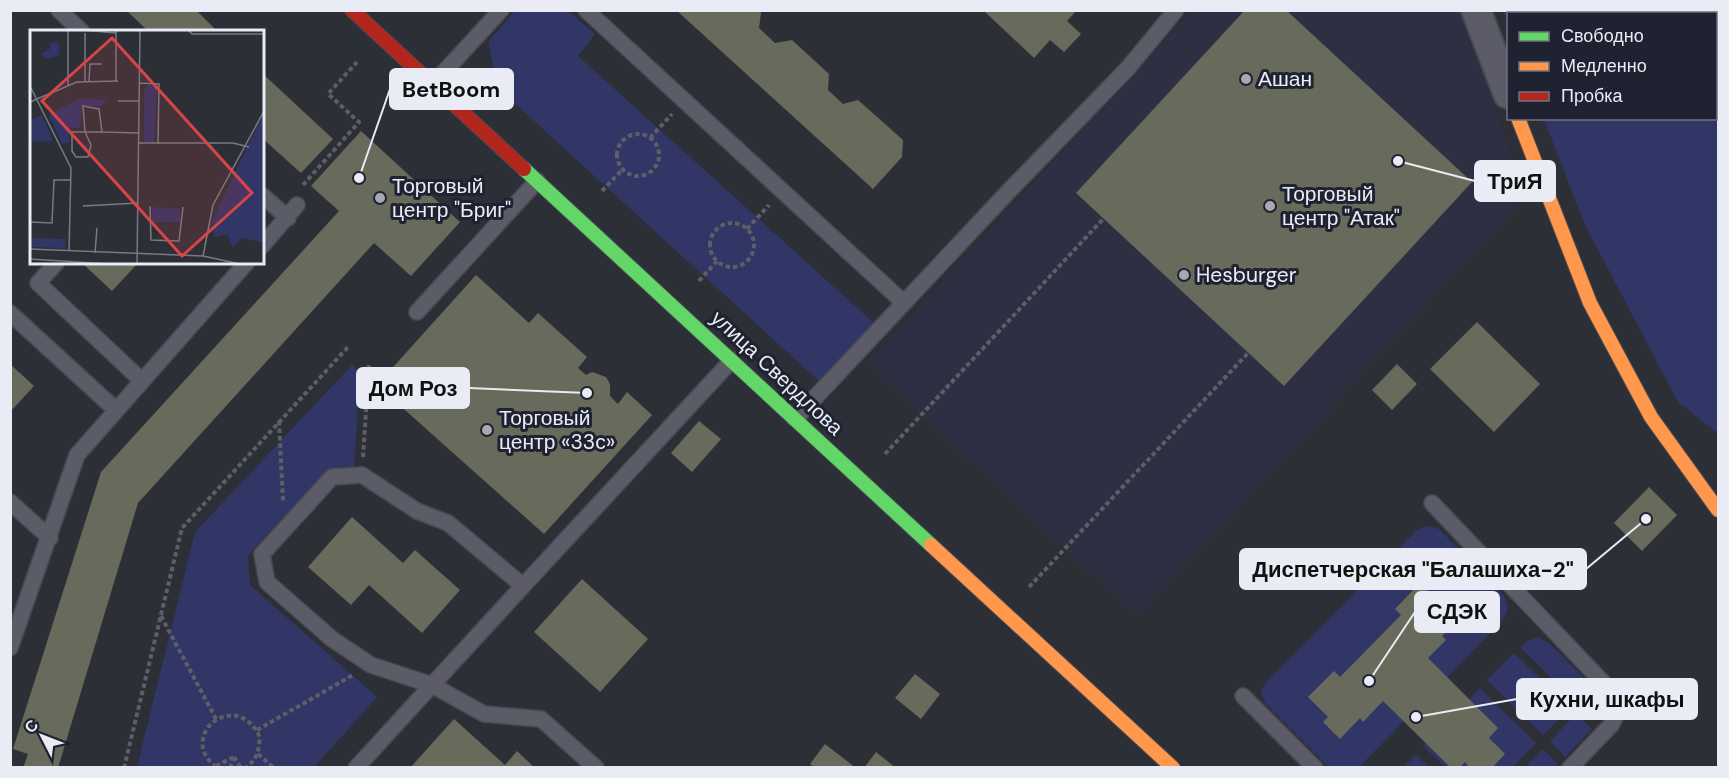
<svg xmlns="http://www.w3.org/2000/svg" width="1729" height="778" viewBox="0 0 1729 778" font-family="'DM Sans',sans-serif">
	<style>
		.built { fill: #2d3043 }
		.green { fill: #313666 }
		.building { fill: #686a5b }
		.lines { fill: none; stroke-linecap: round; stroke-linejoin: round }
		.lane-casing { stroke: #484a51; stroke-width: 18 }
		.street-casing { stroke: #484a51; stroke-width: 32 }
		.fast-casing { stroke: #484a51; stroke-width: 16 }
		.slow-casing { stroke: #484a51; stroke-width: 16 }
		.jam-casing { stroke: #484a51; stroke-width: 16 }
		.path { stroke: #5d5f67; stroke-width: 4; stroke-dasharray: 4.5 3; stroke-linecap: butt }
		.lane { stroke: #5b5c67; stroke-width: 15 }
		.street { stroke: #5b5c67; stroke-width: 28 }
		.fast { stroke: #63d668; stroke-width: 14 }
		.slow { stroke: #ff974d; stroke-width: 14 }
		.jam { stroke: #b3261e; stroke-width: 14 }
		.poi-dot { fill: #a7a9b2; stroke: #1f2230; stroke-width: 2 }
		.labels { text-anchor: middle; stroke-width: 6; stroke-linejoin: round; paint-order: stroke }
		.poi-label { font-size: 21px; fill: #e9ebf5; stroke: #1f2230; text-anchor: start }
		.street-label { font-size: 21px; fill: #e9ebf5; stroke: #1f2230 }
		.inset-road { fill: none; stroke: #787a83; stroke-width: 1.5 }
		.view { fill: #d94547; fill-opacity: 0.15; stroke: #d94547; stroke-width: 3 }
		.inset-edge { fill: none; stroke: #e9ebf5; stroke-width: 3 }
		.leader { fill: none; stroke: #e9ebf5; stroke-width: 2 }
		.callout-dot { fill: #e9ebf5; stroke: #1f2230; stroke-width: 2 }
		.callout { fill: #e9ebf5; stroke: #e9ebf5; stroke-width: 2 }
		.callout-label { font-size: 22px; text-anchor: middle; font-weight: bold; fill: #111 }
	</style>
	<rect width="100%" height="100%" fill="#2d2f37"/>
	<path class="built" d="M1192 11H1463L1524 197 1138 616 867 363Z"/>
	<path class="green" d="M515 11H568L595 34 578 56 875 324 820 382 498 88 488 42Z
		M1503 11H1718V433L1678 402 1585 225 1544 119 1716 118V14H1508V25Z
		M352 365 360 373 354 467 328 469 248 555 250 585 377 697 316 765 318 767H137L195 532Z
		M1427 526 1439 529 1504 596 1508 607 1504 619 1359 767H1329L1265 703 1261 691 1267 681 1417 530Z
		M1538 637 1549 643 1592 686 1576 702 1520 647 1527 641Z
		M1514 653 1570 708 1543 735 1487 680Z
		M1480 688 1536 743 1512 768 1445 767 1423 746Z
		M1576 714 1592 729 1565 757 1550 741Z
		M1543 749 1558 764 1555 767H1525Z
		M1416 755 1429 767H1403Z"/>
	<path class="building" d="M126 10H196L218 32H149Z
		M676 10H759L761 13 759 28 775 43 792 40 829 74 828 90 843 104 858 100 903 140 902 157 873 189Z
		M983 10H1077L1067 21 1081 34 1064 52 1050 40 1034 58Z
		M1245 10H1286L1472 182 1284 386 1076 193Z
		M262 73 333 139 301 173 262 138Z
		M361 131 460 222 411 276 374 243 138 503 58 768H23L28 754 13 749 101 472 339 211 311 186Z
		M81 262H139L112 291Z
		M476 275 529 323 538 313 587 357 578 368 586 375 592 372 606 377 610 384V396L618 404 627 392 652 415 544 534 377 385Z
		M1477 322 1540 384 1494 432 1430 369Z
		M10 364 34 386 10 412Z
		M1397 364 1417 384 1392 410 1372 390Z
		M699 421 721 439 692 472 671 453Z
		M1649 487 1677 515 1642 551 1614 523Z
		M352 517 403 563 415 550 460 590 422 633 369 585 351 605 308 567Z
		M582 579 648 639 600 692 534 632Z
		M1420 583 1441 603 1445 599 1462 616 1442 636 1446 640 1428 658 1498 728 1489 738 1505 754 1492 768H1470L1465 762 1459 768H1451L1383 701 1363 722 1360 718 1340 739 1323 722 1328 717 1308 697 1334 671 1340 677 1401 615 1395 609Z
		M915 674 940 694 921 719 895 698Z
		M454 719 505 765 517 751 535 768H410Z
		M825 744 856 768H815L810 764Z
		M876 752 896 768H864Z"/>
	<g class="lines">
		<g class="lane-casing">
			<path id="lane" d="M59 10 82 32
				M586 10 904 303
				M432 85 501 10
				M262 195 288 218
				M262 246 297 205
				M57 262 38 283 141 380
				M417 312 537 181
				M10 313 116 410
				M795 419 1007 193 1128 68 1176 10
				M362 475 417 511 448 523 523 586 432 685 371 665 332 639 267 582 262 554 332 477Z
				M10 502 50 538
				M1432 503 1613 693 1618 709 1612 724 1570 768
				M523 586 732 360
				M10 648 77 455 247 262
				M1243 696 1315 768
				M356 768 432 685 484 714 541 719 596 768"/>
		</g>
		<g class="street-casing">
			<path id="street" d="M1476 10 1508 94"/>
		</g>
		<g class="fast-casing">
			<path id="fast" d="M524 169 931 545"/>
		</g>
		<g class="slow-casing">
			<path id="slow" d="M1518 118 1590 303 1651 417 1718 510
				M931 545 1173 768"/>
		</g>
		<g class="jam-casing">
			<path id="jam" d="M352 10 524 169"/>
		</g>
		<path class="path" d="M617 155a21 21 0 1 1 42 0a21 21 0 1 1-42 0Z
			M650 138 672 114
			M303 185 359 122 328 94 357 62
			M602 191 622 170
			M710 245a22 22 0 1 1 44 0a22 22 0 1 1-44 0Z
			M747 229 769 205
			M699 281 717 261
			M279 421 283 501
			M885 454 1103 219
			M363 457 369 365
			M1029 587 1248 353
			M161 616 216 719
			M257 730 353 675
			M258 754 274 768
			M234 757 241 768
			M216 766 234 757
			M216 767C213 764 208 760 206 756 191 729 228 701 251 724 257 730 261 736 259 745 258 755 254 762 245 768
			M124 768 182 528 348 347
			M230 768 234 758"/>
		<use href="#lane" class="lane"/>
		<use href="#street" class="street"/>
		<use href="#fast" class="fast"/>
		<use href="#slow" class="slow"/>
		<use href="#jam" class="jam"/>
	</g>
	<g class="poi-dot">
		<circle cx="1246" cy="79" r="6"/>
		<circle cx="380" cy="198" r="6"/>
		<circle cx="1270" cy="206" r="6"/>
		<circle cx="1184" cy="275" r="6"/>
		<circle cx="487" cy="430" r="6"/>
	</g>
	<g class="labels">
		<g class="poi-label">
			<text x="1258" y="86">Ашан</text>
			<text x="392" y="193">Торговый<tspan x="392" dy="24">центр "Бриг"</tspan></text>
			<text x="1282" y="201">Торговый<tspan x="1282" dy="24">центр "Атак"</tspan></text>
			<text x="1196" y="282">Hesburger</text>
			<text x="499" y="425">Торговый<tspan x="499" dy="24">центр «33с»</tspan></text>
		</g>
		<g class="street-label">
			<text transform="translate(777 373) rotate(43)" y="7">улица Свердлова</text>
		</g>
	</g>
	<g transform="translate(30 30)">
		<rect width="234" height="234" fill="#2d2f37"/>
		<path d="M20 13H29V25L18 29 10 24 20 19ZM118 55 127 57 124 113 114 112V60ZM50 68 78 70 69 77 52 75 50 98H39V112L32 114 19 85ZM234 82V213L212 208 203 217 197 204 184 207 182 191ZM12 85 23 111 0 112V90ZM122 177 150 179V192H122ZM0 208 35 209 36 218 0 217Z" fill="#313666"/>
		<path class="inset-road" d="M52 0 86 3M158 0 162 4H234M55 51V3M59 51 60 34H72M86 51V0M109 53 129 54 128 114M0 56 41 138 39 221M38 56V0M88 71H109M0 72 47 52 88 51M53 76 69 79 72 102H55ZM42 102H55L61 115 58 127H46L42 121ZM72 102 109 103M109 113H203L219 117M53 176 108 173M120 176 121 210 149 211 153 177M0 192 22 193 24 150H41M0 219 173 226 210 234M65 223 67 198M173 226 183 175 234 81M0 229 78 234M107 234 110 0"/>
		<path class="view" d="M82 8 222 163 152 226 12 71Z"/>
		<rect width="234" height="234" class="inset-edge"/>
	</g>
	<path class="leader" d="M359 178L390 89M1398 161L1475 181M587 393L469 388M1646 519L1586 569M1369 681L1415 612M1416 717L1517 699"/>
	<g class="callout-dot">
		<circle cx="359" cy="178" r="6"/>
		<circle cx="1398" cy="161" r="6"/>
		<circle cx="587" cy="393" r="6"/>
		<circle cx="1646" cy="519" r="6"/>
		<circle cx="1369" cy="681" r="6"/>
		<circle cx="1416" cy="717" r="6"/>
	</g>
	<g class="callout">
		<rect x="390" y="69" width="123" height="40" rx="6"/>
		<rect x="1475" y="161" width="80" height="40" rx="6"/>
		<rect x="357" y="368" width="112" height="40" rx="6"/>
		<rect x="1240" y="549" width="346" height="40" rx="6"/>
		<rect x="1415" y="592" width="84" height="40" rx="6"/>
		<rect x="1517" y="679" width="180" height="40" rx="6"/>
	</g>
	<g class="callout-label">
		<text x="451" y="97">BetBoom</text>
		<text x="1515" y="189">ТриЯ</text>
		<text x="413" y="396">Дом Роз</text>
		<text x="1413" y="577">Диспетчерская "Балашиха-2"</text>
		<text x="1457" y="619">СДЭК</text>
		<text x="1607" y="707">Кухни, шкафы</text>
	</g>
	<rect width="1729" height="778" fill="none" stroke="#e9ebf5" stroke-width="24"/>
	<rect x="1507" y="12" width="210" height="108" fill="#1f2230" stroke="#70727f" stroke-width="1.5"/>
	<rect x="1519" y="32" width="30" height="9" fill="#63d668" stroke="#70727f" stroke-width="1.5"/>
	<text x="1561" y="42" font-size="18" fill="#e9ebf5">Свободно</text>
	<rect x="1519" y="62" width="30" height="9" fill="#ff974d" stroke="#70727f" stroke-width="1.5"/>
	<text x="1561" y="72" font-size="18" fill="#e9ebf5">Медленно</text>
	<rect x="1519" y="92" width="30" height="9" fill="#b3261e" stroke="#70727f" stroke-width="1.5"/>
	<text x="1561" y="102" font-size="18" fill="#e9ebf5">Пробка</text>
	<g transform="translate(42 736) rotate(312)" stroke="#1f2230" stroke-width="4.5" paint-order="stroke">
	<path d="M0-4.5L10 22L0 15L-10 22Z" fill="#e9ebf5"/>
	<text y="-9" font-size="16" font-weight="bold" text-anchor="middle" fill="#e9ebf5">С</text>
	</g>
</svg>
